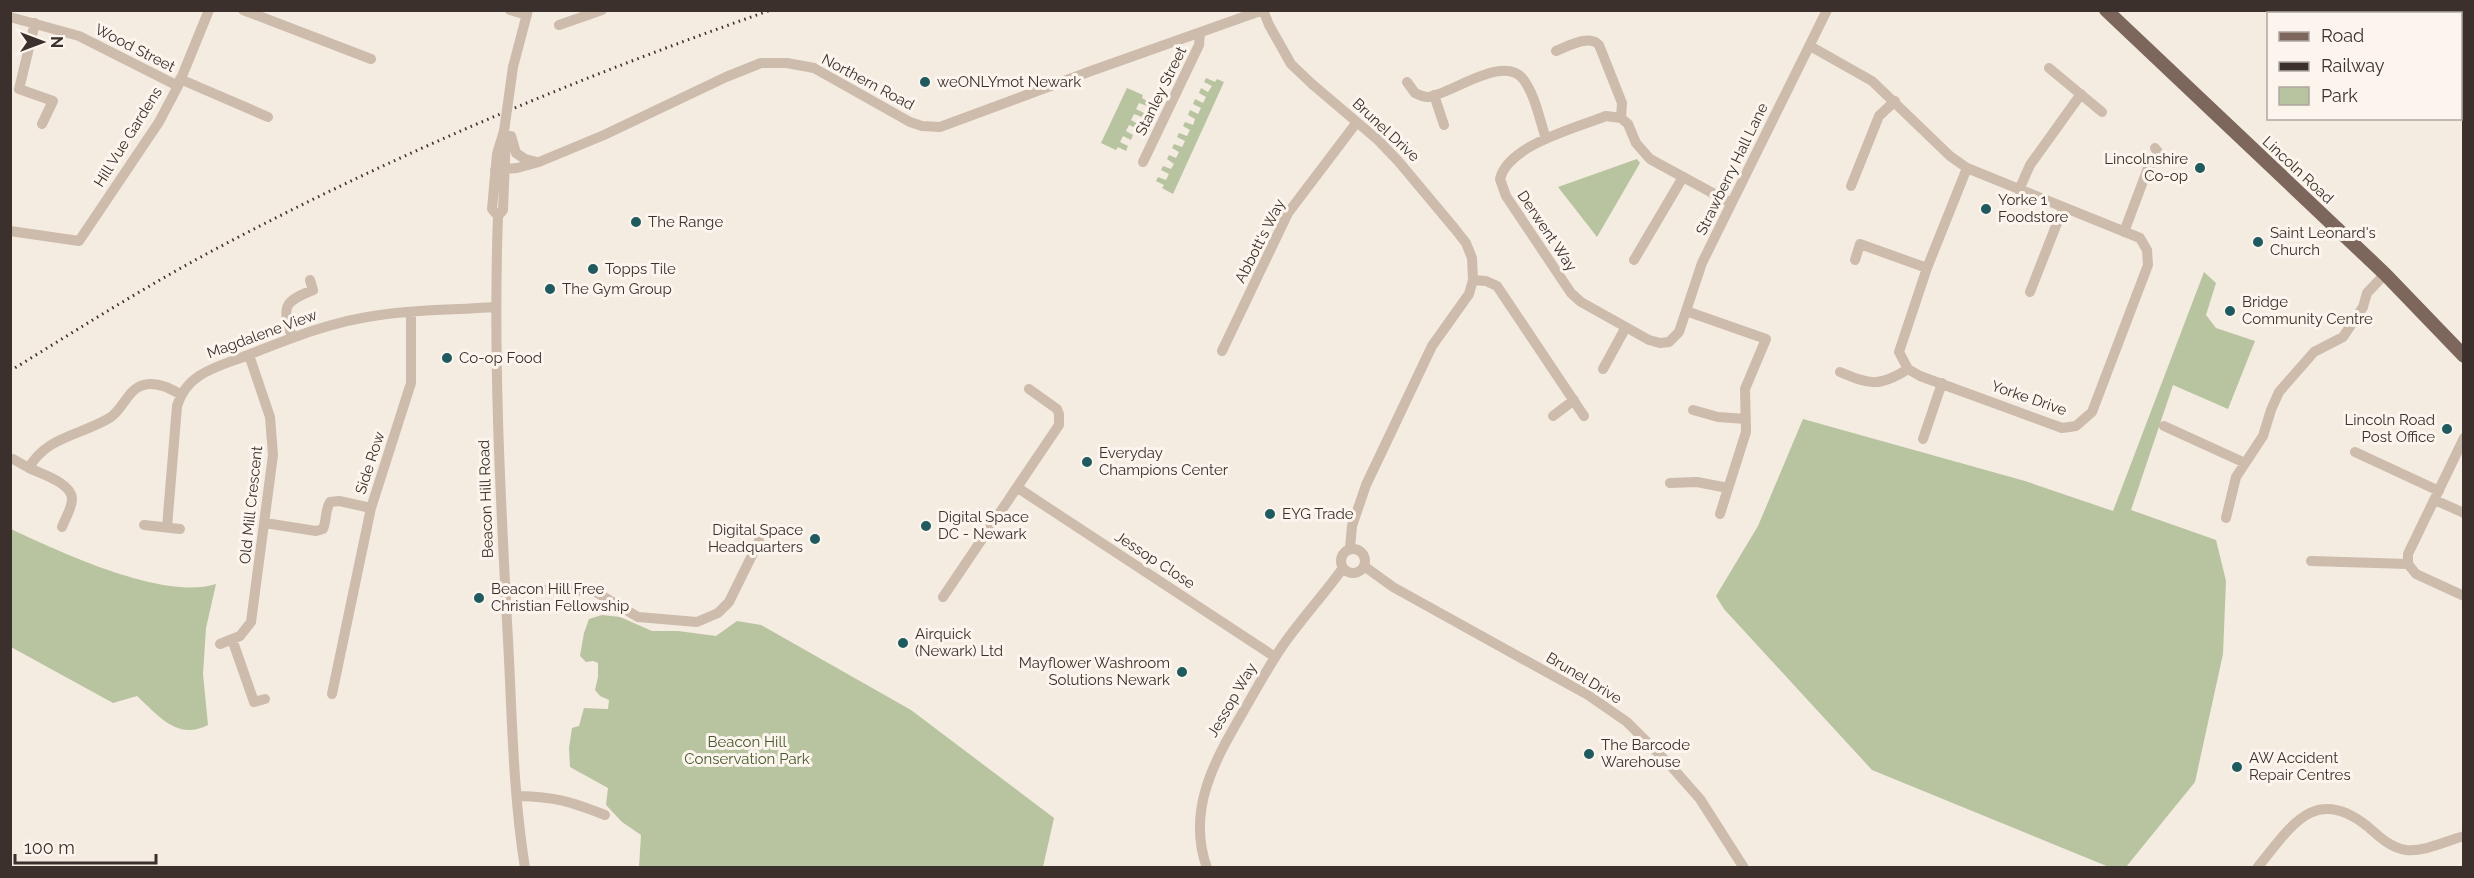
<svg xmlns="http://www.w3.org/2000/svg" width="2474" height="878" viewBox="0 0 2474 878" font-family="Raleway,sans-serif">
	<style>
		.green { fill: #b8c4a0 }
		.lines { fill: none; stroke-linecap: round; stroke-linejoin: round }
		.minor { stroke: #cdbbac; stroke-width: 10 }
		.major { stroke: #7d675c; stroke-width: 14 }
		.rail { stroke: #3b302b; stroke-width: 3; stroke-dasharray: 1.5 4.5; stroke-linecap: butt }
		.minor-bridge { stroke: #cdbbac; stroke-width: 10 }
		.poi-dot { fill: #1f5a5e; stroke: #fbf5ee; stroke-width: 2 }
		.labels { text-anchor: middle; stroke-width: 6; stroke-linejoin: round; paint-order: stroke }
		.street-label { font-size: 15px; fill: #3b302b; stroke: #fbf5ee }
		.poi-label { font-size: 15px; fill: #3b302b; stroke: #fbf5ee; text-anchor: start }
		.park-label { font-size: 15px; fill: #4a5a2e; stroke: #fbf5ee }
	</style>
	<rect width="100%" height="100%" fill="#f4ebe1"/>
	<path class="green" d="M1206 78 1215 82 1217 79 1224 82 1173 194 1162 188 1164 185 1156 181 1158 177 1166 180 1169 174 1161 170 1163 166 1171 169 1174 164 1167 159 1169 155 1176 158 1179 152 1172 148 1174 144 1182 147 1185 141 1177 137 1179 133 1187 136 1190 130 1183 126 1185 122 1193 125 1195 119 1188 115 1190 110 1198 114 1201 108 1193 104 1195 99 1203 103 1206 97 1199 93 1201 88 1208 92 1212 86 1204 82Z
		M1127 88 1143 95 1142 98 1149 102 1147 106 1139 103 1136 109 1144 113 1142 117 1134 114 1131 120 1138 124 1136 128 1129 125 1126 131 1133 135 1131 140 1123 136 1120 142 1128 146 1126 151 1118 147 1116 150 1101 143Z
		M1637 159 1640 163 1597 237 1558 187Z
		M2204 272 2216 283 2206 315 2216 328 2255 341 2228 409 2173 385 2131 510 2216 540 2226 581 2223 654 2195 782 2126 867H2109L1872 770 1724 609 1716 596 1758 526 1803 419 2025 481 2113 511Z
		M11 529C60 552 164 601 216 584L206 628 203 674 208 725C177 741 158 715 137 696L113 703 11 647Z
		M602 615 620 617 652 631H678L716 636 737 621 761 625 911 710 1054 818 1043 867H639L641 835 622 822 606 805 608 788 570 767 569 748 572 728 579 726 584 708 608 709 609 700 600 696 595 690 598 677V663L593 661 586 662 580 656 584 633 589 619Z"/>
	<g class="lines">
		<path class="minor" d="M243 10 371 59
			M510 10 527 15
			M2330 10 2332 12
			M10 17 79 36 178 86
			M35 23 19 89 53 101 42 124
			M559 25 602 10
			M1810 46 1872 81 1950 156 1967 168 2140 238 2147 250 2148 265 2092 412 2076 426 2062 428 1920 376 1908 369 1899 352 1927 268 1967 168
			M1556 51C1569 46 1589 34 1599 45L1622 103 1621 118
			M513 67 528 10
			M2049 68 2102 112
			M180 79 268 117
			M1407 82 1415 93C1419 95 1423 97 1428 97 1452 94 1503 54 1523 79 1535 94 1540 121 1546 139
			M1434 95 1444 125
			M504 131 497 154 492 209 498 216C493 352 500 487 507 622 512 703 512 787 525 868
			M511 136 516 153 525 159 537 162
			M1143 162 1199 45 1200 33
			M495 170 517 168 539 162 604 135 726 77 761 63H787L814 68 910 122 922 126 940 127 1091 71 1263 10 1269 25 1291 64 1312 84 1378 140 1399 162 1455 229 1466 243 1472 258 1473 280 1469 294 1432 346 1366 485 1352 526 1350 548
			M1851 186 1879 116 1895 101
			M2019 190 2030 165 2081 94
			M1731 203 1650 159 1636 143 1628 124 1621 118 1606 116C1576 128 1508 145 1500 179L1506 196 1571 293 1581 302 1649 340 1660 343 1669 342 1679 332 1702 263 1827 10
			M498 216 503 210 506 135
			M10 231 79 241 159 122 178 86 209 10
			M2124 232 2148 168 2158 152 2155 148
			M1634 260 1683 177
			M1855 260 1860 244 1927 268
			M1473 280 1486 281 1497 286 1584 416
			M2030 292 2063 208
			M1686 311 1766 339 1745 389 1746 432 1720 514
			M292 337C282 306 283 302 313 290L310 280
			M1222 351 1288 213 1357 122
			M1603 369 1626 327
			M1840 372C1870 385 1880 387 1908 369
			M1693 410 1718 417 1746 419
			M1553 416 1574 400
			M2164 426 2245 463
			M2464 438 2408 554V564L2416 574 2464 596
			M1923 439 1942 383
			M2355 452 2439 491
			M13 459 29 468
			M1670 483 1697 482 1728 488
			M1018 488 1275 657
			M2435 500 2464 513
			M2226 518 2236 477 2263 436 2271 410 2279 392 2314 352 2343 337 2363 307 2367 293 2385 274
			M265 523 316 531 323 529C327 519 325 510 330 502L339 501 371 508
			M144 525 180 529
			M62 527C65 519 72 508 72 499 72 483 41 474 29 468 46 436 83 435 111 417 125 407 129 385 149 384 160 383 171 389 180 394
			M167 527 177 406C187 372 218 367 248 355 291 338 333 321 380 315 417 309 457 310 495 307
			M1341 561a12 12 0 1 1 24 0a12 12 0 1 1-24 0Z
			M2311 561 2408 564
			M1364 566 1393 587 1588 695 1627 722 1670 765 1700 799 1744 868
			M506 589 594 591 638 617 697 622 718 613 729 602 759 541
			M943 597 1059 425V414L1057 409 1029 389
			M232 639 254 702 265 699
			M220 644 240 636 251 622 273 455 270 417 249 355
			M332 694 371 508 411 383V312
			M518 796C556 797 569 801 605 815
			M1207 868C1186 810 1215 760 1243 712 1257 688 1270 663 1286 641 1304 616 1325 593 1343 568
			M2257 868C2289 830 2313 783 2367 826 2379 836 2389 847 2406 850 2424 852 2446 841 2464 836"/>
		<path class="major" d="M2106 10 2385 274 2464 356"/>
		<path class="rail" d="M10 371C83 326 154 281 229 242 404 150 585 75 771 10"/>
		<path class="minor-bridge" d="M504 131 513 67"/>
	</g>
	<g class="poi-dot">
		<circle cx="925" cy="82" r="6"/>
		<circle cx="2200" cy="168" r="6"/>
		<circle cx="1986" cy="209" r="6"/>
		<circle cx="636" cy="222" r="6"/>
		<circle cx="2258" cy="242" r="6"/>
		<circle cx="593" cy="269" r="6"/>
		<circle cx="550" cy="289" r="6"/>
		<circle cx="2230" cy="311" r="6"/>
		<circle cx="447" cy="358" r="6"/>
		<circle cx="2447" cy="429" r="6"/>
		<circle cx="1087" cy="462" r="6"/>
		<circle cx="1270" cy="514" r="6"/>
		<circle cx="926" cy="526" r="6"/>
		<circle cx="815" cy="539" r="6"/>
		<circle cx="479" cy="598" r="6"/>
		<circle cx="903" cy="643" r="6"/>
		<circle cx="1182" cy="672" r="6"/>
		<circle cx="1589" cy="754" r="6"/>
		<circle cx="2237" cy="767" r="6"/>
	</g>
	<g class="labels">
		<g class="street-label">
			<text transform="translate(135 48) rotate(27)" y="5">Wood Street</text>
			<text transform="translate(868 82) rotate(28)" y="5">Northern Road</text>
			<text transform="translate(1161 91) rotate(-64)" y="5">Stanley Street</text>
			<text transform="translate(1386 130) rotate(43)" y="5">Brunel Drive</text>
			<text transform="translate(128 137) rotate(-58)" y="5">Hill Vue Gardens</text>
			<text transform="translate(1732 169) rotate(-64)" y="5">Strawberry Hall Lane</text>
			<text transform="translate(2298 170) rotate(43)" y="5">Lincoln Road</text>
			<text transform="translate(1547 231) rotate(56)" y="5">Derwent Way</text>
			<text transform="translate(1260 241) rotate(-63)" y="5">Abbott's Way</text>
			<text transform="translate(262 334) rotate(-20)" y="5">Magdalene View</text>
			<text transform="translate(2029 398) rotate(19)" y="5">Yorke Drive</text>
			<text transform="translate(370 463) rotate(-72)" y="5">Side Row</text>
			<text transform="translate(486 499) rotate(-92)" y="5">Beacon Hill Road</text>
			<text transform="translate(251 505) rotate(-84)" y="5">Old Mill Crescent</text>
			<text transform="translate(1155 560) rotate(33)" y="5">Jessop Close</text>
			<text transform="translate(1584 678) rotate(31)" y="5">Brunel Drive</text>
			<text transform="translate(1232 700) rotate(-60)" y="5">Jessop Way</text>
		</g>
		<g class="poi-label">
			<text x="937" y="87">weONLYmot Newark</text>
			<text x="2188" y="164" text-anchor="end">Lincolnshire<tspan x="2188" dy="17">Co-op</tspan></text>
			<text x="1998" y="205">Yorke 1<tspan x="1998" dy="17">Foodstore</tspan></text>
			<text x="648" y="227">The Range</text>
			<text x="2270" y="238">Saint Leonard's<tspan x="2270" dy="17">Church</tspan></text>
			<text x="605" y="274">Topps Tile</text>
			<text x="562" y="294">The Gym Group</text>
			<text x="2242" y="307">Bridge<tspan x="2242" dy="17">Community Centre</tspan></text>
			<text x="459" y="363">Co-op Food</text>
			<text x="2435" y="425" text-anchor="end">Lincoln Road<tspan x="2435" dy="17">Post Office</tspan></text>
			<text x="1099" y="458">Everyday<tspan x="1099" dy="17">Champions Center</tspan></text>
			<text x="1282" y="519">EYG Trade</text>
			<text x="938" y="522">Digital Space<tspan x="938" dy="17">DC - Newark</tspan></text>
			<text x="803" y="535" text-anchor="end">Digital Space<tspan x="803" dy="17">Headquarters</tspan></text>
			<text x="491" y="594">Beacon Hill Free<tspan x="491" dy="17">Christian Fellowship</tspan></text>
			<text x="915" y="639">Airquick<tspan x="915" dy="17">(Newark) Ltd</tspan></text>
			<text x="1170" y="668" text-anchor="end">Mayflower Washroom<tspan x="1170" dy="17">Solutions Newark</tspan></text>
			<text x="1601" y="750">The Barcode<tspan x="1601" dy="17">Warehouse</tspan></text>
			<text x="2249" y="763">AW Accident<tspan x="2249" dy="17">Repair Centres</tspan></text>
		</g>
		<g class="park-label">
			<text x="747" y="747">Beacon Hill<tspan x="747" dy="17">Conservation Park</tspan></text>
		</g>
	</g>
	<rect width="2474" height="878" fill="none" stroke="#3b302b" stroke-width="24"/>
	<rect x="2267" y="12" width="195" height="108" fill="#fbf5ee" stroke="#aea6a0" stroke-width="1.5"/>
	<rect x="2279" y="32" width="30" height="9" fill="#7d675c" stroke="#aea6a0" stroke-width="1.5"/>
	<text x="2321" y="42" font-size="18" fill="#3b302b">Road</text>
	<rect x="2279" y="62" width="30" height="9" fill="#3b302b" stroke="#aea6a0" stroke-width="1.5"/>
	<text x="2321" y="72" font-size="18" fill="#3b302b">Railway</text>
	<rect x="2279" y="87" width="30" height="18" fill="#b8c4a0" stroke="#aea6a0" stroke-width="1.5"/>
	<text x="2321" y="102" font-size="18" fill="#3b302b">Park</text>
	<g transform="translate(42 42) rotate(90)" stroke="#fbf5ee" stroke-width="4.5" paint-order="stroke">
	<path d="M0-4.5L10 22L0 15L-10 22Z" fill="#3b302b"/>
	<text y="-9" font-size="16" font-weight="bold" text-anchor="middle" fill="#3b302b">N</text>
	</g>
	<path d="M15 854v9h141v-9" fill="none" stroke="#3b302b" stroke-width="3"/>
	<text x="24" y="854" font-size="18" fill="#3b302b" stroke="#fbf5ee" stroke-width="4.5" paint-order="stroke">100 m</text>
</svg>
